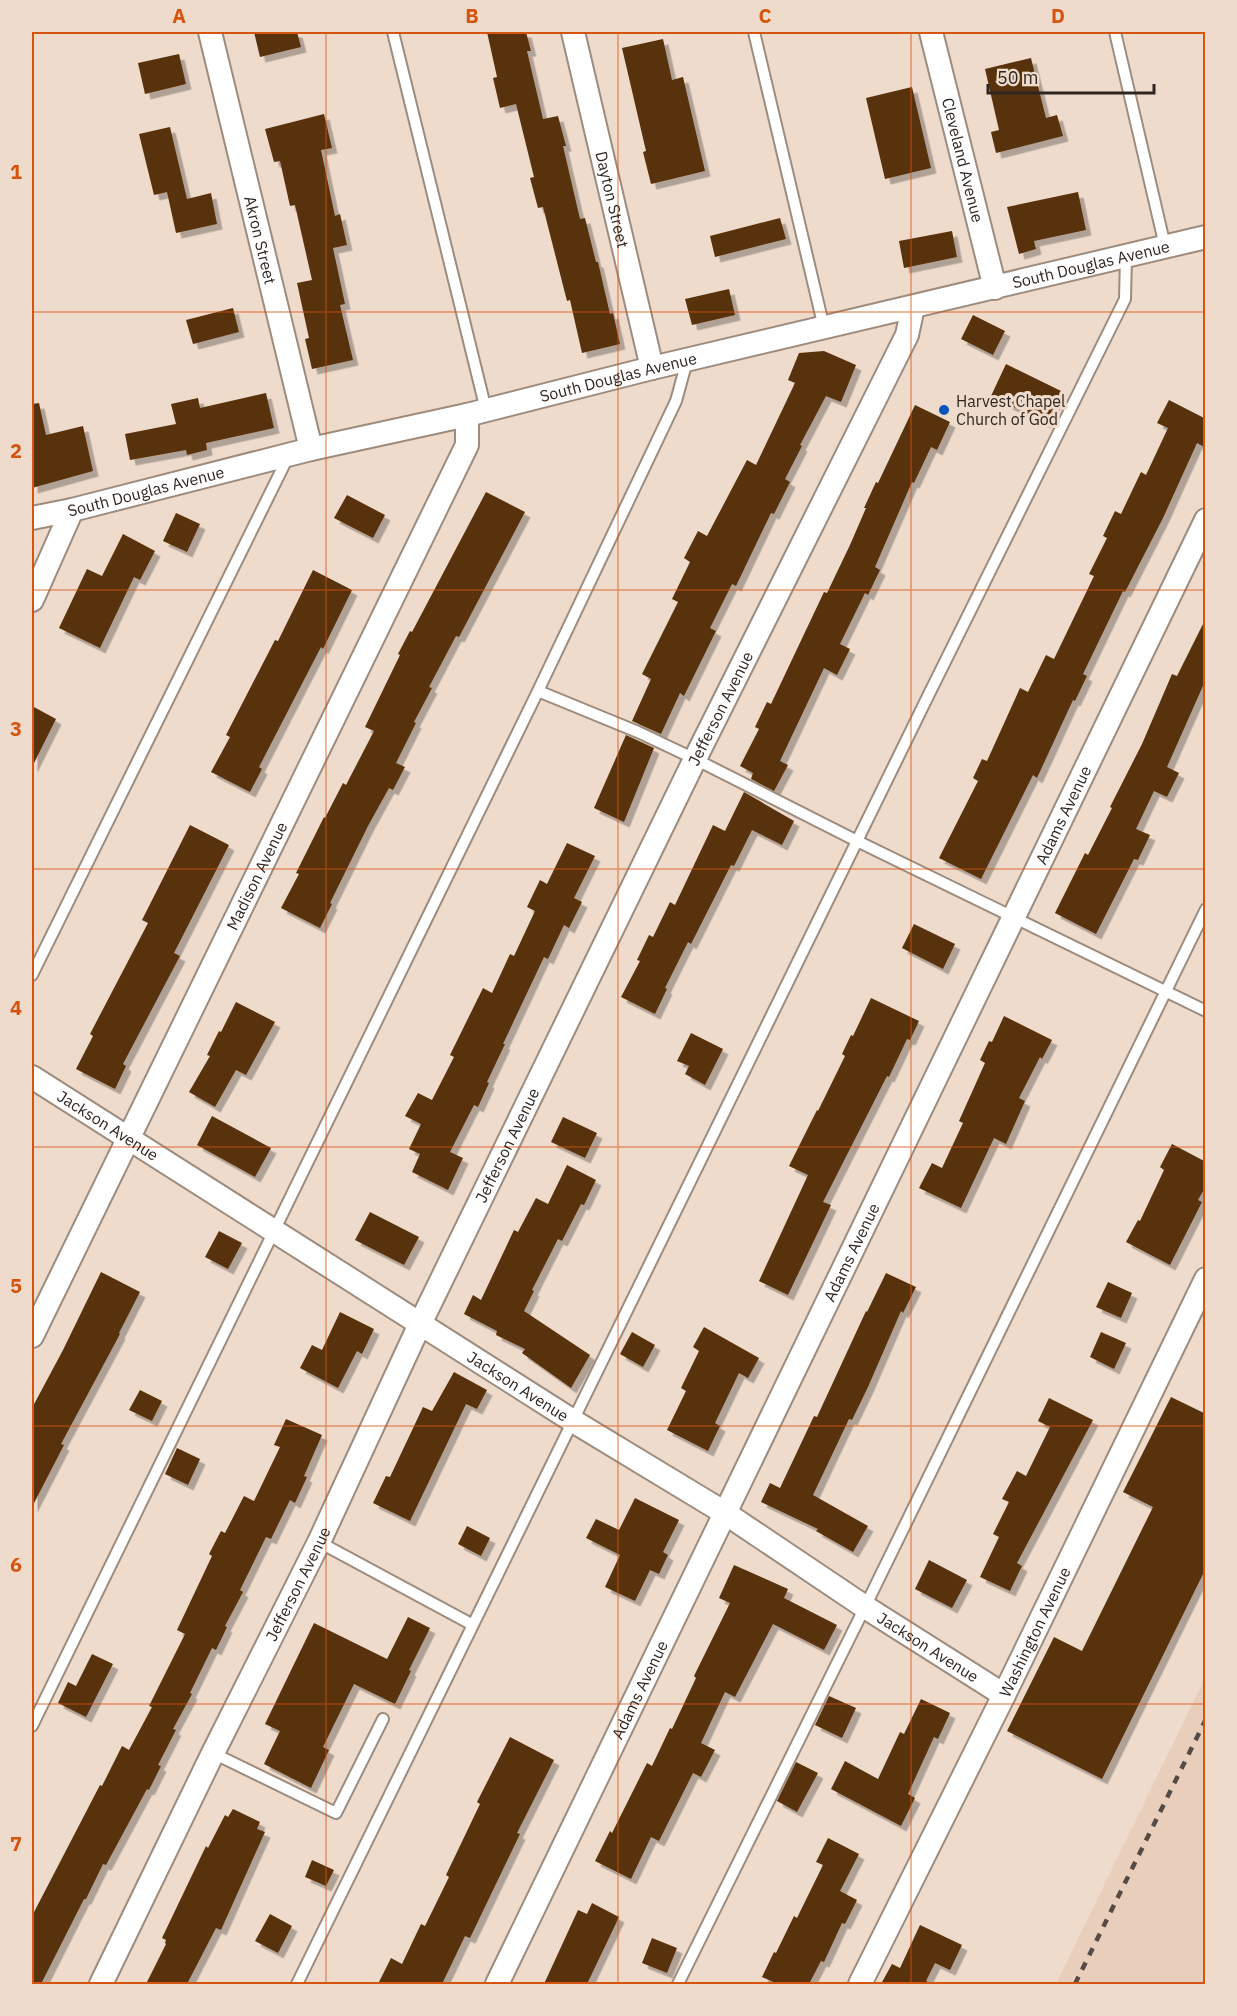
<svg xmlns="http://www.w3.org/2000/svg" width="1237" height="2016" viewBox="0 0 1237 2016" font-family="'IBM Plex Sans',sans-serif">
	<style>
		.built { fill: #e8cebb }
		.building { fill: #583009; filter: url(#shadow) }
		.lines { fill: none; stroke-linecap: round; stroke-linejoin: round }
		.service-casing { stroke: #9d8c7e; stroke-width: 14 }
		.minor-casing { stroke: #9d8c7e; stroke-width: 26 }
		.service { stroke: #fff; stroke-width: 10 }
		.minor { stroke: #fff; stroke-width: 22 }
		.rail { stroke: #554b44; stroke-width: 4.5; stroke-dasharray: 8 8; stroke-linecap: butt }
		.grid { fill: none; stroke: #d5540e; stroke-width: 1.5; stroke-opacity: 0.55 }
		.poi-dot { fill: #0355be; stroke: #eedbcc; stroke-width: 2 }
		.labels { text-anchor: middle; stroke-width: 6; stroke-linejoin: round; paint-order: stroke }
		.street-label { font-size: 16px; fill: #2e2621; stroke: #eedbcc }
		.poi-label { font-size: 16px; fill: #2e2621; stroke: #eedbcc; text-anchor: start }
		.neatline { fill: none; stroke: #d5540e; stroke-width: 2 }
		.grid-label { font-size: 20px; text-anchor: middle; font-weight: bold; fill: #d5540e }
	</style>
	<defs>
		<filter id="shadow"><feDropShadow dx="5.5" dy="5.5" stdDeviation="0" flood-color="#0004"/></filter>
	</defs>
	<rect width="100%" height="100%" fill="#eedbcc"/>
	<path class="built" d="M1205 1678V1984H1056Z"/>
	<path class="building" d="M254 32H297L301 47 260 57Z
		M487 32H526L531 51H527L543 119 558 116 566 146H563L580 219 585 218 596 262H598L610 314 613 313 620 344 582 353 570 300 567 301 543 207 538 208 530 178 534 177 516 104 500 108 493 78 497 77Z
		M663 39 672 80 683 77 705 171 651 184 643 152 646 151 622 48Z
		M179 54 186 84 145 94 138 63Z
		M1031 58 1046 118 1057 115 1063 136 996 153 991 132 999 130 985 69Z
		M912 87 931 168 885 179 866 98Z
		M324 114 332 148 321 150 335 216 340 214 347 245 333 248 345 304 340 305 353 360 312 369 305 339 309 338 297 283 312 280 295 205 290 206 280 161 274 162 265 129Z
		M170 127 187 199 211 193 217 224 176 233 167 192 154 195 139 134Z
		M1078 192 1086 230 1034 241 1036 249 1019 254 1007 207Z
		M780 218 786 239 715 257 710 236Z
		M952 231 957 257 904 268 899 241Z
		M729 289 735 315 692 325 685 299Z
		M233 308 239 332 193 344 186 320Z
		M973 315 1005 331 993 355 961 339Z
		M824 351 856 365 841 402 826 396 800 445 802 446 785 479 790 482 774 514 771 513 736 586 732 584 710 628 716 631 684 696 680 693 661 734 632 721 651 679 642 674 678 602 672 599 690 562 684 558 698 531 707 536 747 460 756 465 795 383 788 380 799 353Z
		M1006 364 1061 391 1046 423 991 396Z
		M266 393 274 428 206 443 207 450 187 455 186 450 130 460 125 434 176 424 171 404 198 398 200 408Z
		M1169 400 1206 419V448L1197 443 1163 518 1125 592 1123 591 1083 674 1087 676 1075 701 1073 700 1037 778 1033 775 981 879 939 858 978 781 973 778 982 759 987 761 1020 688 1028 692 1046 655 1054 659 1094 576 1089 574 1107 538 1103 536 1115 511 1121 514 1141 472 1146 475 1168 428 1157 423Z
		M39 403 46 435 83 426 93 471 32 488V404Z
		M915 405 950 422 937 450 931 447 914 483 912 482 875 567 880 570 868 595 865 593 840 644 850 649 837 675 824 668 780 761 788 765 774 791 751 779 753 773 740 766 759 729 755 727 767 702 771 704 824 592 827 593 850 545 866 508H864L876 482 878 483Z
		M486 492 525 512 459 637 456 636 429 687 432 688 414 722 416 723 396 763 405 767 393 790 389 788 368 826 330 903 332 904 320 928 281 908 299 874 296 873 324 817 325 818 343 783 346 785 374 731 365 727 400 655 398 654 410 631 412 632Z
		M347 495 385 515 373 538 334 518Z
		M176 513 200 524 187 552 163 541Z
		M123 534 155 551 140 580 134 577 100 648 59 628 87 569 102 576Z
		M313 570 352 590 323 649 321 647 259 767 262 769 250 792 211 772 230 737 226 735 275 640 278 641Z
		M1206 618V679L1167 767 1179 773 1167 797 1154 791 1136 829 1150 835 1138 860 1134 859 1096 934 1055 913 1085 853 1088 855 1112 808 1110 807 1142 744 1172 674 1177 676Z
		M32 706 56 719 32 767Z
		M626 735 654 748 624 822 594 808Z
		M744 792 794 821 782 845 752 830 734 866 731 865 691 944 688 942 665 988 667 989 655 1014 621 997 640 961 637 960 649 935 653 937 670 902 675 905 713 825 725 831Z
		M190 825 229 845 174 953 180 956 123 1064 126 1066 115 1089 76 1069 93 1036 90 1034 148 923 142 920Z
		M567 843 595 856 574 898 582 902 569 928 564 925 548 959 544 957 503 1044H505L487 1082 489 1083 478 1107 474 1105 450 1152 463 1158 448 1190 412 1172 420 1154 409 1149 421 1124 405 1116 418 1093 432 1100 454 1057 450 1055 483 988 492 993 510 954 514 956 535 911 527 907 540 880 547 884Z
		M914 924 955 944 943 969 902 948Z
		M871 998 919 1021 910 1040 907 1039 889 1077 887 1076 823 1202 831 1205 788 1295 759 1281 808 1175 789 1166 817 1110 818 1111 845 1056 842 1054 851 1035 853 1036Z
		M236 1002 275 1022 246 1075 236 1070 215 1107 189 1092 210 1056 207 1055 219 1031 221 1032Z
		M1004 1016 1052 1040 1042 1059 1040 1057 1019 1098 1025 1101 1006 1144 994 1138 961 1208 919 1188 932 1163 942 1168 963 1123 959 1121 985 1063 980 1060 989 1041 992 1042Z
		M691 1033 723 1049 705 1085 685 1074 689 1066 677 1061Z
		M212 1116 271 1148 255 1177 197 1145Z
		M563 1117 597 1133 585 1158 551 1142Z
		M1172 1144 1206 1162V1186L1198 1200 1202 1202 1170 1265 1126 1242 1138 1220 1140 1221 1164 1170 1160 1167Z
		M567 1165 596 1180 584 1205 581 1204 562 1241 558 1239 532 1290 534 1291 524 1311 590 1355 571 1388 522 1353 525 1349 496 1335 497 1331 464 1314 473 1295 481 1300 514 1230 518 1232 536 1198 548 1204Z
		M370 1212 419 1237 404 1265 355 1240Z
		M219 1231 242 1243 228 1269 205 1257Z
		M101 1272 140 1292 119 1333 120 1334 61 1444 64 1445 32 1507V1408L63 1350Z
		M886 1273 916 1287 903 1313 901 1311 868 1387 852 1420 849 1419 813 1495 868 1526 853 1552 816 1531 818 1529 761 1502 770 1483 780 1488 814 1416 817 1417 866 1311 867 1312Z
		M1108 1282 1132 1293 1121 1318 1096 1307Z
		M340 1312 374 1329 362 1354 357 1351 338 1388 300 1368 312 1345 322 1350Z
		M704 1327 759 1358 748 1378 739 1373 715 1423 720 1426 708 1451 667 1430 686 1391 681 1388 699 1351 693 1347Z
		M632 1332 655 1345 643 1367 620 1354Z
		M1101 1332 1126 1343 1114 1369 1090 1357Z
		M454 1372 487 1390 477 1409 466 1404 410 1521 373 1503 386 1476 390 1477 423 1407 432 1411Z
		M140 1390 162 1401 152 1421 129 1410Z
		M1171 1397 1206 1414V1568L1102 1779 1007 1731 1054 1637 1082 1651 1153 1507 1123 1492Z
		M1049 1398 1093 1420 1017 1563 1022 1566 1010 1591 980 1577 999 1537 993 1534 1009 1502 1002 1499 1017 1471 1026 1476 1050 1427 1038 1421Z
		M286 1419 322 1435 304 1476 307 1477 295 1503 290 1500 271 1539 266 1537 240 1590 243 1592 225 1626 227 1627 216 1650 212 1648 190 1693 192 1694 173 1729 176 1730 158 1765 161 1766 149 1790 147 1789 106 1865 103 1864 86 1899H84L41 1984H32V1916L100 1785 102 1786 122 1746 129 1750 152 1707 149 1706 185 1634 177 1630 212 1556 209 1554 221 1531 225 1533 244 1496 254 1501 280 1447 274 1445Z
		M177 1448 200 1459 188 1485 165 1474Z
		M635 1498 679 1520 663 1552 668 1555 659 1574 650 1570 635 1601 605 1587 620 1555 586 1538 596 1519 619 1530Z
		M467 1526 490 1538 481 1556 458 1544Z
		M929 1560 967 1580 952 1608 915 1589Z
		M734 1565 788 1589 784 1598 837 1625 824 1650 773 1624 735 1697 725 1692 701 1743 715 1750 701 1777 693 1773 659 1841 651 1837 631 1879 595 1861 610 1831 612 1833 647 1763 652 1766 670 1728 672 1729 696 1678 694 1676 730 1603 719 1598Z
		M408 1617 430 1628 409 1670 411 1671 395 1704 354 1684 323 1747 329 1750 311 1788 264 1764 280 1731 265 1724 314 1623 387 1659Z
		M92 1654 113 1664 86 1717 58 1703 68 1682 76 1686Z
		M829 1696 856 1708 842 1738 815 1725Z
		M921 1699 950 1713 938 1739 934 1737 908 1794 915 1798 901 1826 831 1789 845 1761 878 1779 900 1732 904 1734Z
		M510 1737 554 1760 517 1833 520 1834 470 1938 465 1936 442 1984H378L391 1958 402 1964 421 1924 425 1926 449 1877 446 1875 480 1804 477 1802Z
		M796 1762 818 1773 797 1812 777 1801Z
		M233 1809 260 1822 257 1829 265 1832 221 1930 216 1928 187 1984H146L166 1944 165 1943 166 1940 162 1938 206 1846 208 1848 225 1815 228 1817Z
		M828 1838 859 1854 840 1891 857 1900 845 1924 842 1923 824 1962 821 1961 809 1984H778L762 1977 774 1952 776 1953 794 1916 797 1918 823 1865 816 1862Z
		M312 1860 334 1870 326 1886 305 1877Z
		M592 1903 619 1917 587 1984H544L578 1910 587 1914Z
		M270 1914 292 1926 278 1953 255 1941Z
		M920 1925 962 1945 950 1970 935 1963 926 1981 932 1984H881L892 1964 900 1968Z
		M652 1938 677 1948 667 1973 642 1963Z"/>
	<g class="lines">
		<g class="service-casing">
			<path id="service" d="M393 32 486 410
				M754 32 824 328
				M1115 32 1165 246
				M538 691 638 732 695 759 857 841 1206 1011
				M32 975 288 457
				M319 1542 473 1625
				M32 1726 538 691 676 401 687 361
				M213 1753 336 1813 383 1719
				M297 1984 931 690 1125 299 1126 256
				M678 1984 865 1607 1206 909"/>
		</g>
		<g class="minor-casing">
			<g id="minor">
				<path id="s1" d="M210 32 311 449"/>
				<path id="s2" d="M573 32 652 368"/>
				<path id="s3" d="M931 32 995 288"/>
				<path id="s4" d="M32 518 72 510 311 449 467 415 652 368 1206 237"/>
				<path d="M32 600 72 510"/>
				<path id="s5" d="M32 1077 573 1421 725 1513 865 1607 1004 1695"/>
				<path id="s6" d="M32 1336 467 445V415"/>
				<path id="s7" d="M101 1984 213 1753 319 1542 420 1324 695 759 907 335 913 307"/>
				<path id="s8" d="M497 1984 1206 520"/>
				<path id="s9" d="M860 1984 1004 1695 1206 1279"/>
			</g>
		</g>
		<use href="#service" class="service"/>
		<use href="#minor" class="minor"/>
		<path class="rail" d="M1075 1984 1206 1719"/>
	</g>
	<path class="grid" d="M326 32V1984M618 32V1984M911 32V1984M32 312H1206M32 590H1206M32 869H1206M32 1147H1206M32 1426H1206M32 1704H1206"/>
	<circle class="poi-dot" cx="944" cy="410" r="6"/>
	<g class="labels">
		<g class="street-label">
			<text dy="6" stroke="none"><textPath href="#s3" startOffset="132">Cleveland Avenue</textPath></text>
			<text dy="6" stroke="none"><textPath href="#s2" startOffset="172">Dayton Street</textPath></text>
			<text dy="6" stroke="none"><textPath href="#s1" startOffset="214">Akron Street</textPath></text>
			<text dy="6" stroke="none"><textPath href="#s4" startOffset="1089">South Douglas Avenue</textPath></text>
			<text dy="6" stroke="none"><textPath href="#s4" startOffset="603">South Douglas Avenue</textPath></text>
			<text dy="6" stroke="none"><textPath href="#s4" startOffset="117">South Douglas Avenue</textPath></text>
			<text dy="6" stroke="none"><textPath href="#s7" startOffset="1418">Jefferson Avenue</textPath></text>
			<text dy="6" stroke="none"><textPath href="#s8" startOffset="1299">Adams Avenue</textPath></text>
			<text dy="6" stroke="none"><textPath href="#s6" startOffset="512">Madison Avenue</textPath></text>
			<text dy="6" stroke="none"><textPath href="#s5" startOffset="90">Jackson Avenue</textPath></text>
			<text dy="6" stroke="none"><textPath href="#s7" startOffset="932">Jefferson Avenue</textPath></text>
			<text dy="6" stroke="none"><textPath href="#s8" startOffset="813">Adams Avenue</textPath></text>
			<text dy="6" stroke="none"><textPath href="#s5" startOffset="576">Jackson Avenue</textPath></text>
			<text dy="6" stroke="none"><textPath href="#s7" startOffset="446">Jefferson Avenue</textPath></text>
			<text dy="6" stroke="none"><textPath href="#s9" startOffset="393">Washington Avenue</textPath></text>
			<text dy="6" stroke="none"><textPath href="#s5" startOffset="1062">Jackson Avenue</textPath></text>
			<text dy="6" stroke="none"><textPath href="#s8" startOffset="327">Adams Avenue</textPath></text>
		</g>
		<g class="poi-label">
			<text x="956" y="407">Harvest Chapel<tspan x="956" dy="18">Church of God</tspan></text>
		</g>
	</g>
	<rect width="1237" height="2016" fill="none" stroke="#eedbcc" stroke-width="66"/>
	<path d="M988 84v9h166v-9" fill="none" stroke="#2e2621" stroke-width="3"/>
	<text x="997" y="84" font-size="18" fill="#2e2621" stroke="#eedbcc" stroke-width="4.5" paint-order="stroke">50 m</text>
	<rect x="33" y="33" width="1171" height="1950" class="neatline"/>
	<g class="grid-label">
		<text x="179" y="23">A</text>
		<text x="472" y="23">B</text>
		<text x="765" y="23">C</text>
		<text x="1058" y="23">D</text>
		<text x="16" y="179">1</text>
		<text x="16" y="458">2</text>
		<text x="16" y="736">3</text>
		<text x="16" y="1015">4</text>
		<text x="16" y="1293">5</text>
		<text x="16" y="1572">6</text>
		<text x="16" y="1851">7</text>
	</g>
</svg>
